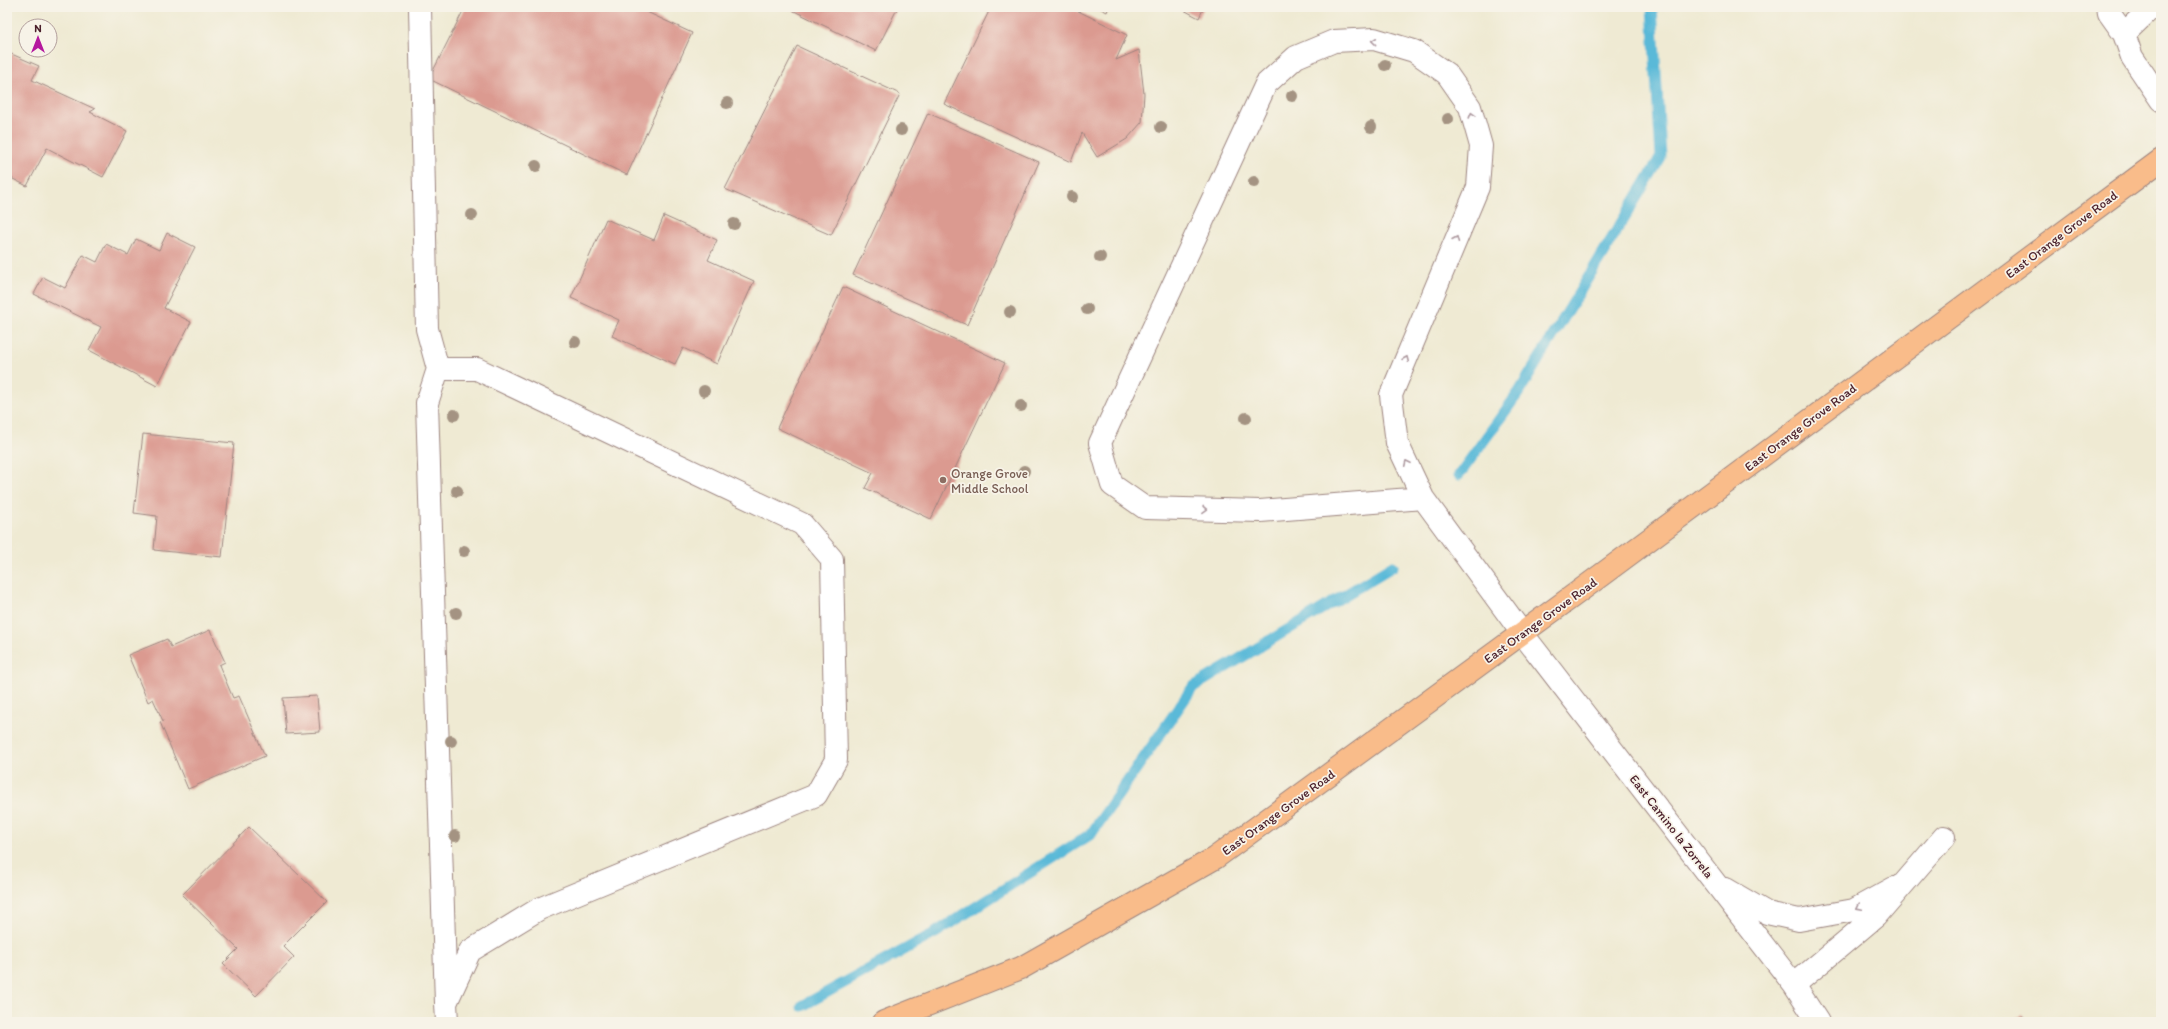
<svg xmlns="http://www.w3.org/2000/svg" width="2168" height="1029" viewBox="0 0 2168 1029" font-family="Itim,sans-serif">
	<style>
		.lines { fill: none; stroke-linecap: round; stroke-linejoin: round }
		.stream { stroke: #5ab9d8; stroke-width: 11 }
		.building { fill: #db9a90 }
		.minor-casing { stroke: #9c847f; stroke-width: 24 }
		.major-casing { stroke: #9c847f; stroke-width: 24 }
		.minor { stroke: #fff; stroke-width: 22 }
		.major { stroke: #f9bc8a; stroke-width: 22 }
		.tree { fill: #a49382 }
		.oneway { stroke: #ae9aa0 }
		.education-dot { fill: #8d6e63; stroke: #f7f3e8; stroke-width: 1.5 }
		.labels { text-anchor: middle; stroke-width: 3.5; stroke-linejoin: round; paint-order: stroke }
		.street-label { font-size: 13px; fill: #4a1f2b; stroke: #f7f3e8 }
		.education-label { font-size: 13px; fill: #785e54; stroke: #f7f3e8; text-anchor: start }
	</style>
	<rect width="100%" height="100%" fill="#f7f3e8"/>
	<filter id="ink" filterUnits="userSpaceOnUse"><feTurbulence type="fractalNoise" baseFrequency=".025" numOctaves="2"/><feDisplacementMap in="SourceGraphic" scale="8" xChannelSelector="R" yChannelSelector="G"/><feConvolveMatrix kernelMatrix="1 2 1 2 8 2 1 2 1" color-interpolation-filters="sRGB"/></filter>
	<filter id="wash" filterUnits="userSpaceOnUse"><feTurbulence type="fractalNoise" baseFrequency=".012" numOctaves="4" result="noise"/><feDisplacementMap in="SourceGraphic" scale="16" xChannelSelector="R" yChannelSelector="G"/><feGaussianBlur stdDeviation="0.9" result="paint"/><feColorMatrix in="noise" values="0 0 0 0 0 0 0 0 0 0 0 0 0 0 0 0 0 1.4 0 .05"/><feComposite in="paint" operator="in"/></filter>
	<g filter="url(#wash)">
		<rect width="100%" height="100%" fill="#efead3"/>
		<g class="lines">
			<path class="stream" d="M1459 475 1519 392 1661 157 1652 7
				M802 1006 935 933 1091 834 1193 687 1393 566"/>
		</g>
		<g id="blocks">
			<path class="building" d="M465 7H636L692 33 627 175 429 79Z
				M786 7H898L876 51Z
				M991 7H1070L1127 35 1116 60 1139 50 1144 94 1142 122 1127 139 1097 157 1082 133 1071 162 944 104Z
				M1097 7H1109L1107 12Z
				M1178 7H1204L1199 18Z
				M797 46 900 94 831 235 725 189Z
				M7 52 39 66 32 80 95 109 90 112 127 131 103 177 47 148 27 186 7 176V119L9 115 7 114V100L9 96 7 95Z
				M928 113 1039 162 967 325 853 275Z
				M664 216 717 240 708 260 754 281 717 364 683 348 675 364 612 336 619 320 571 298 606 219 654 240Z
				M167 233 195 247 164 308 191 322 157 386 89 350 101 327 34 294 43 277 65 288 83 255 97 262 106 244 128 255 136 239 159 250Z
				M843 287 1005 363 931 519 865 488 873 473 777 428Z
				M143 434 234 443 222 557 154 550 157 516 134 513Z
				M210 630 225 662 219 665 233 698 239 696 265 756 188 789 160 722 163 721 153 699 148 702 128 655 167 639 171 647Z
				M317 696 320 732 286 734 283 698Z
				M249 827 327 902 283 946 294 957 256 996 223 964 238 949 182 895Z
				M2023 1015 2026 1022H2007Z"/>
		</g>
	</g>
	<g filter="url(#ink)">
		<use href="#blocks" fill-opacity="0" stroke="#9c847f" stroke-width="1"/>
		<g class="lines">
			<g class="minor-casing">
				<path id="minor" d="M420 7 427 329 438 369
					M2108 7 2109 13 2124 34 2132 57 2161 100
					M2124 34 2152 7
					M438 369H477L802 524 832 559 836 760 816 795 539 909 470 951 446 1003 427 403Z
					M1423 498 1260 511 1145 508 1112 485 1100 443 1266 84 1296 57 1334 41 1374 39 1414 51 1447 74 1470 107 1481 146 1478 187 1391 395 1397 443 1423 498 1522 633 1794 985 1818 1022
					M1726 889 1767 913 1799 920 1854 910 1894 888
					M1794 985 1876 916 1944 837
					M446 1003 447 1022"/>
			</g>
			<g class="major-casing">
				<path id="major" d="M884 1022 1021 968 1215 858 1577 593 2161 160"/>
			</g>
			<use href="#minor" class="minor"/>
			<use href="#major" class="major"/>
		</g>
		<g class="tree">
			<circle cx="1385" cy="65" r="6"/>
			<circle cx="1292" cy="96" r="6"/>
			<circle cx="727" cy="103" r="6"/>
			<circle cx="1448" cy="119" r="6"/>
			<circle cx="1161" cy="127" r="6"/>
			<circle cx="1371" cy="127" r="6"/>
			<circle cx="901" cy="130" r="6"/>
			<circle cx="536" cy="166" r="6"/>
			<circle cx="1254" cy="182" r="6"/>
			<circle cx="1072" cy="197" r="6"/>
			<circle cx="472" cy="215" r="6"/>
			<circle cx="734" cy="224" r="6"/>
			<circle cx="1100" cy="257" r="6"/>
			<circle cx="1087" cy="309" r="6"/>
			<circle cx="1010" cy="312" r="6"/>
			<circle cx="575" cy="342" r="6"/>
			<circle cx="704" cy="391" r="6"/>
			<circle cx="1021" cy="406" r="6"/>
			<circle cx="454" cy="415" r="6"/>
			<circle cx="1246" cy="418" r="6"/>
			<circle cx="1024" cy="471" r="6"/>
			<circle cx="457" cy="491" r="6"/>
			<circle cx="464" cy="551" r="6"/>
			<circle cx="456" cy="613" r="6"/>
			<circle cx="451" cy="741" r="6"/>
			<circle cx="455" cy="836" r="6"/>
		</g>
		<defs><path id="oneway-chevron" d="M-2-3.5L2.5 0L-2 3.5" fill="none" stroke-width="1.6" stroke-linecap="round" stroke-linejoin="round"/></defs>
		<g class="oneway">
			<use href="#oneway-chevron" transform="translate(1374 41) rotate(-174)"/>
			<use href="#oneway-chevron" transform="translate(1472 115) rotate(-106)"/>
			<use href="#oneway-chevron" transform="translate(1456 239) rotate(-67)"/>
			<use href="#oneway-chevron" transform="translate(1406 359) rotate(-67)"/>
			<use href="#oneway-chevron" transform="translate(1407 463) rotate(-115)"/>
			<use href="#oneway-chevron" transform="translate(1205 510) rotate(2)"/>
			<use href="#oneway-chevron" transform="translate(1859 907) rotate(154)"/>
		</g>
	</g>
	<circle class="education-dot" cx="943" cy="480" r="4"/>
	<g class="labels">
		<g class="street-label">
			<text transform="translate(2061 234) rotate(-37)" y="5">East Orange Grove Road</text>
			<text transform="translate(1800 427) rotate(-37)" y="5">East Orange Grove Road</text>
			<text transform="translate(1540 620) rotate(-36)" y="5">East Orange Grove Road</text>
			<text transform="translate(1278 812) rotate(-36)" y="5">East Orange Grove Road</text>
			<text transform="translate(1672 826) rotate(52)" y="5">East Camino la Zorrela</text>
		</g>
		<g class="education-label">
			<text x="951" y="478">Orange Grove<tspan x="951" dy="15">Middle School</tspan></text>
		</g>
	</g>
	<rect width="2168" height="1029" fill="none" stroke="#f7f3e8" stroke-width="24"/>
	<g transform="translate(38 38)"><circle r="19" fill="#f7f3e8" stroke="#b29e9c"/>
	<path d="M0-3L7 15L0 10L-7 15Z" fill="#b5179e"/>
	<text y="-6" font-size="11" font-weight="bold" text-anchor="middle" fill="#4a1f2b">N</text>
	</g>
</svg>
